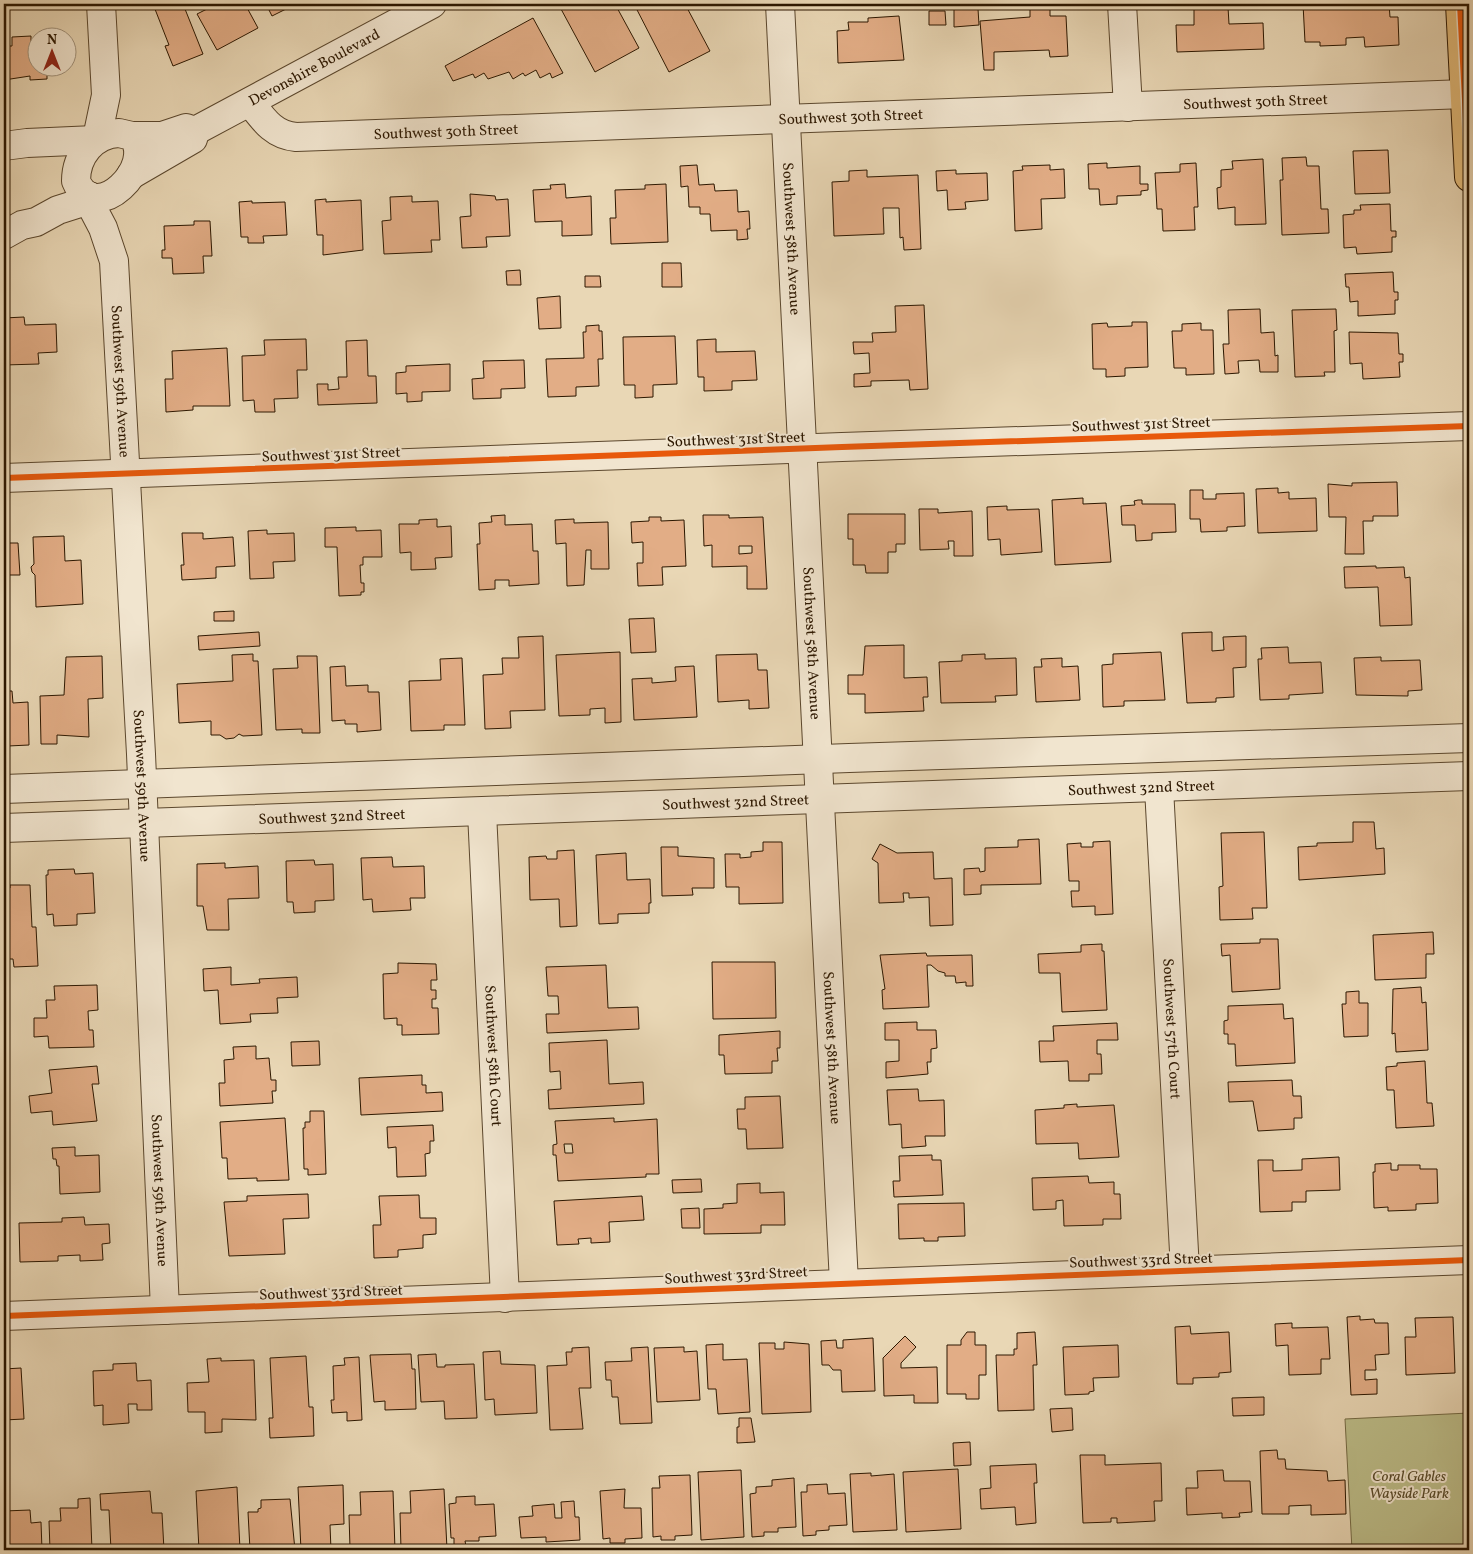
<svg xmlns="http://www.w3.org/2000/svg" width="1473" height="1554" viewBox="0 0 1473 1554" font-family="Vollkorn,serif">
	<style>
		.green { fill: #bcbd89; stroke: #746a44 }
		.building { fill: #e2ad86; stroke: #2c1700; fill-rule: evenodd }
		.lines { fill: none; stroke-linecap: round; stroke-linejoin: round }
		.minor-casing { stroke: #5b472d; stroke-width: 30 }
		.major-casing { stroke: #2c1700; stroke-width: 30 }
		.minor { stroke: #f1e5cf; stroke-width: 28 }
		.major { stroke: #e4bc7a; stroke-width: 28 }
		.cycleway-casing { stroke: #f1e5cf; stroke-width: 9 }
		.cycleway { stroke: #e8590c; stroke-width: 6 }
		.labels { text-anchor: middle; stroke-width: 4; stroke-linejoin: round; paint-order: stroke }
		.street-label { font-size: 15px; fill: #2c1700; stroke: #f1e5cf }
		.park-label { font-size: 15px; font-style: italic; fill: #574929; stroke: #f1e5cf }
	</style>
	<rect width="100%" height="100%" fill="#e9d7b5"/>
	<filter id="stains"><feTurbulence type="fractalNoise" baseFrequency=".004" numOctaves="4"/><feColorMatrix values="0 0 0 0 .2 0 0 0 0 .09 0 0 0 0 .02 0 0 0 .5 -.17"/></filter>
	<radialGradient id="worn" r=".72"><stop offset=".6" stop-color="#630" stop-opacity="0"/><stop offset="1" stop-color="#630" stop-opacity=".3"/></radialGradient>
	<path class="green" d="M1469 1413V1550H1352L1345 1419Z"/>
	<path class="building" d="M153 4H183L203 54 173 66 165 46 169 45Z
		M217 4H245L258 28 217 50 197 14Z
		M266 4H290L292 6 272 16Z
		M571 4H615L639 48 595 72 561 9Z
		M634 4H685L710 51 669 72Z
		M1303 4H1389L1390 17H1398L1399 45 1365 47 1364 37 1346 38V45L1320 46V42H1305Z
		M1050 6V16H1066L1068 56 1050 57 1049 50 994 52V70H984L980 21 1030 17V7Z
		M1194 7H1228L1229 24 1263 23 1264 49 1177 52 1176 25H1194Z
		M954 9H978L979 25 954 27Z
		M929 11H945L946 25H929Z
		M899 16 904 60 838 63 837 31 849 30 848 22H868V18Z
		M533 18 563 73 552 78 550 73 540 78 536 70 525 76 523 73 513 79 509 72 488 79 484 73 475 78 473 74 453 81 445 66Z
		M31 36V45H38V68H47V79L30 80V76L4 80V46H12V37Z
		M1388 150 1390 193 1355 194 1353 151Z
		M1306 157 1307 166H1319L1321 209H1328L1329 233 1282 235 1280 180H1283L1282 158Z
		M1263 159 1266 224 1235 225V207L1218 209 1217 188 1221 187V170L1233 169 1232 161Z
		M1107 163V168L1140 166V184H1148V190L1141 191V195L1117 196V204L1100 205 1099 189H1089L1088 164Z
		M1196 163 1198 207H1194L1195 230 1163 231 1162 209H1157L1155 173 1180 172V164Z
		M697 165 699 185 714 184 715 191 737 190 738 212 749 211 750 229H747L748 239 737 240V230L711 231 710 214H700V207H689L688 186 681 187 680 166Z
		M1050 165V170L1064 169 1065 198 1041 199 1042 229 1015 231 1013 171 1023 170 1022 166Z
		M867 170V177L918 175 921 249 904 250 903 237 900 238 899 208H883L884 234 834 236 832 182 849 181V171Z
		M956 170V174L987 173 988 200 965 202 966 209 948 210 947 190 937 191 936 171Z
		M565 184 566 198 591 196 592 235 562 236V221L535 222 533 190 551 189 550 185Z
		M666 184 668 242 611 244 610 218H616L615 190 645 189V185Z
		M470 194 495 196 496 200 508 199 510 236 486 237 487 247 462 248 460 217 471 216Z
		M412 196V202L438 201 440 240H431L432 252 384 254 382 221 391 220 390 197Z
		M326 199V202L361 200 363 250 323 255V235H317L315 200Z
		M252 201V203L285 202 287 235 263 236 264 243H248V237H241L239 202Z
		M1390 204 1391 231H1396V237H1392V252L1357 254 1356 247 1344 248 1343 215 1354 214V210H1361L1360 205Z
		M194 221H210L212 256H203L204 273 173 274 172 258H162V250H165L164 226 194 225Z
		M662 263H681L682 287H662Z
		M520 270 521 285H507L506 271Z
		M1393 272 1394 292H1398V300H1395V314L1358 316V301L1350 302 1349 287H1346L1345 274Z
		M585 276H600L601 287H585Z
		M560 296 561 328 539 329 537 298Z
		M924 305 928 389 910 390 909 380 871 381V386L854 387V374L870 373 869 353 854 354 853 342H873L872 333 896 332 895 306Z
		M1260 309 1261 333 1274 332 1275 356 1278 355V372H1260L1259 360 1238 361 1239 373 1225 374 1223 344H1229L1228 310Z
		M1336 309 1337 330 1334 331 1335 372H1324L1325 376 1295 377 1292 310Z
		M24 317 25 325 56 324 57 352 38 353 39 364 4 365V318Z
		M1132 322H1147L1148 367 1125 368V376L1106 377V369H1093L1092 324 1107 323 1108 327 1132 326Z
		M1201 323V330H1213L1214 374 1186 375V368H1174L1172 331H1182V324Z
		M599 325V331H602L603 359H598L599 386 576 387V396L548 397 546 359 584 358 583 332H586V326Z
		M1349 332 1398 333 1399 354H1403V362H1399L1400 377 1363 379 1362 363 1350 364Z
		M675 336 677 384 653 385V397L635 398V385H624L623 337Z
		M306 339 307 370H297L298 398 274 399 275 412H255L254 400 243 401 242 356 265 355 264 340Z
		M716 339V352L755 351 757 380 732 381V390L704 391V377H698L697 340Z
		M367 340 368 376H376L377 403 318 405 317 384H328V390L339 389 338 377H347L346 341Z
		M227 348 230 406H193V410L166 412 165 379H173L172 351Z
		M524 360 525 388 501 389V398L473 399 472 379 484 378 483 361Z
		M450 364V391L422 392V401L407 402V393L396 394V373L406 372V366Z
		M1397 482 1398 516H1373V521H1363L1364 554H1345L1346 517H1329L1328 484 1352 486V483Z
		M1278 488V493L1289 492V499L1316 498 1317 531 1258 533 1256 489Z
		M1190 490H1203V499H1216V494L1244 493 1245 526 1227 527V531L1201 532 1200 519H1190Z
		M1083 498V504L1106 503 1111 562 1055 565 1052 500Z
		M1138 500H1142V504H1175L1176 532 1152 533V540L1136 541 1135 525H1122L1121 506 1135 505 1134 501Z
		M1007 506V510L1039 509 1042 552 1001 555 1000 539 988 540 987 507Z
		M919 509H938V513L972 511 973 556H954V541H948L949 549 920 550Z
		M848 514H905V544H896V552H888V573H866L865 565H853V539H848Z
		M505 515V525L532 524 533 551H538L539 584 509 586V580H495V589L479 590 477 544H480L479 523 492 522 491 516Z
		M703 515H729V518L763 517 767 589H747V566L712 567V545L704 546ZM739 546H752V553L739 554Z
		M649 517H661V521L684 520 686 566 662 567 663 585 638 586 637 563H643V542L632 543 631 522 649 521Z
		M437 519V527L451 526 452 557 435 558 436 569 411 570V552L400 553 399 524H419V520Z
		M574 519V523L608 522 609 569H591V550H586L584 585 567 586 566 543 556 544 555 520Z
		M356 527V531L381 530 382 557H363V565H360L361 583H364V592H361V595L339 596 337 547H325V528Z
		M267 530V534L294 533 295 561 273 562 274 578 250 579 248 531Z
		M182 533H203V539L233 537 235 566 216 567V578L182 580 181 565H184Z
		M64 536 65 561 81 560 83 604 36 607 35 575 32 572 31 567 34 564 33 537Z
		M4 543H18L20 575H4Z
		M1376 566V568L1404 567 1405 578 1410 577 1412 625 1380 626 1378 587 1345 588 1344 567Z
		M234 611V621H214V612Z
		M654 618 656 652 631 653 629 619Z
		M259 632 260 646 199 650 198 636Z
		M1212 632V651L1224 650 1223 637 1246 636V667L1233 668 1234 697 1216 698V702L1187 703 1182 633Z
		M543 636 545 710 510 711 511 728 485 729 483 675 503 674 502 658H519L518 637Z
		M904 645V678L927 677 928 697H923L924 711 865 713V694H848V675H863L865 646Z
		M1288 647 1289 663 1321 662 1323 693 1289 695V699L1260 700 1258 659H1262L1261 648Z
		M620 652 621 722 605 723V708L590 709V715L559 716 556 655Z
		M1161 652 1165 700 1124 701V706L1103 707 1102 665 1113 664V654Z
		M253 654V661H258L262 735 243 736 239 734 234 738 226 739 220 735H211V721L179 723 177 684 233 681 232 655Z
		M757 654 758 670H767L769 708 749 709V700L718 702 716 655Z
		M985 654V659L1016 658 1017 695 995 696 996 702 941 703 939 662 962 661V655Z
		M102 656 103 698 88 699 89 737 57 735V744H41L40 696 64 695 66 657Z
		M297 656H317L320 733H302V729L276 730 273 669 298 668Z
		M1381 657V661L1420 660 1422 690 1408 691V696L1356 695 1354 658Z
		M462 658 465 725H444V730L411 731 409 681 441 680 440 659Z
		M1062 658V667L1078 666 1080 700 1036 702 1034 667H1042L1041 659Z
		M345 666 346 686 368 685V692H379L381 730 357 732V724H345V720L332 721 330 667Z
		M694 666 697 717 634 720 632 679 652 678V683L676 681 675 667Z
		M4 691H12L13 703 28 702 29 745 8 746V739H4Z
		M1353 822H1374L1376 849 1384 848 1385 874 1299 880 1298 847 1317 846V843L1353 842Z
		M1264 832 1267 908H1252L1253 919 1220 920 1219 887 1223 886 1221 833Z
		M1039 839 1041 884 981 885V894L964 895V869L979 868 980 872 985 871V848L1018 847V840Z
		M1110 841 1113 914 1095 915V906L1072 907 1071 891H1079V881H1069L1067 844 1081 843V847H1093V842Z
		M763 842H782L783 903 739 904V887H726L725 854H740V858L751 857V852L763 851Z
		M880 844 897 853 933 852 934 879 952 878 953 925 930 926 929 897 909 898V893H903L904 902 879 903 878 863 872 859Z
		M661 847H678V856L714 858V888H692L693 895 662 896Z
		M574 850 577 926 560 927 559 899 530 900 529 857 546 856 547 859H557V851Z
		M626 853 627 880 650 879 651 903H649V913L618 914V923L599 924 596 855Z
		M392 857 393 867 424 866 425 898H410L411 910 373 912 372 899 363 900 361 858Z
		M314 860 315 865 333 864 334 900 315 901V912L294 913 293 902H287L286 861Z
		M225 863V868L258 866 259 898 228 899 229 930H207L203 906H197V864Z
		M74 869 75 874 93 873 95 913 77 914V925L54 926 53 914 47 915 46 875H48V870Z
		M10 885H30L32 927H36L38 966 14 967 13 959H4V889L10 888Z
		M1433 932 1434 954H1426V978L1375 980 1373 935Z
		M1260 939H1278L1280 989 1232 992 1230 955 1222 956 1221 944 1260 943Z
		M1102 944V951H1104L1107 1010 1062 1012 1060 973H1039L1038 954 1081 952V945Z
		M926 953 927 956 972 955 973 986H966V982L956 983 955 976H945V973L938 971 931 965H927L929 1007 883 1009 882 990 885 989 880 955Z
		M712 962H775L776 1018 713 1019Z
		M398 963 436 964 437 980H431V990H436V999H432V1008H438L439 1034 402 1035V1025H397V1018L384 1019 383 974 398 973Z
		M606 965 608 1008 638 1007 639 1029 547 1033 546 1014H559L558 996H548L546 967Z
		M231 967V985L260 983 259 979 297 977 298 997 277 998 278 1013 250 1014 251 1022 220 1024 218 990 204 991 203 969Z
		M97 985 98 1010 88 1011 89 1030H93L94 1047 49 1048 48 1036 34 1037V1018H47L46 1000H55L54 986Z
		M1421 987 1422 1003 1426 1002 1428 1050 1396 1052 1395 1033 1392 1034 1393 989Z
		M1359 991V1003H1368V1036L1344 1037 1342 1004H1346V992Z
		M1283 1004 1284 1019 1293 1018 1295 1063 1236 1066 1235 1044H1228V1034H1224V1021L1228 1020V1006Z
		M917 1022V1030H936L937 1048 931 1049V1062H927L928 1074 886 1078V1062L899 1061V1040H885V1023Z
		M1117 1023 1118 1040H1097V1054H1101L1102 1074H1089V1081H1069L1068 1061 1040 1062 1039 1041H1054L1053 1026Z
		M780 1031V1048H777L778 1061H772V1073L725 1074 724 1055H719V1035Z
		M607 1040 609 1084 643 1082 644 1104 549 1109 548 1090 561 1089 560 1071 550 1072 549 1043Z
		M319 1041 320 1065 292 1066 291 1042Z
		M256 1046V1059L269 1058 271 1080H276V1091H272L273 1103 220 1106 219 1083H225L224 1060 234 1059 233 1047Z
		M1425 1061 1427 1103H1432L1434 1126 1396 1128 1394 1090H1387L1386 1067 1397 1066V1063Z
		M97 1066 99 1084H92L97 1121 53 1125 52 1111 31 1113 29 1096 52 1093 49 1070Z
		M422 1075V1085H426V1093L442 1092 443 1111 361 1115 359 1078Z
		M1292 1080 1293 1096H1301L1302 1118H1294V1129L1258 1131 1253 1101 1229 1102 1228 1082Z
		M918 1089 919 1101 944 1100 945 1136H925L926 1146 902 1148 901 1124 889 1125 887 1090Z
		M780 1096 783 1148 747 1149 746 1129H738L737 1109H745V1097Z
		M1077 1104V1107L1114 1105 1119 1157 1079 1159 1078 1143 1036 1144 1035 1110 1064 1108V1105Z
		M310 1111H324L326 1174 308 1175V1169H304L303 1128H305V1122H310Z
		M285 1118 289 1180 257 1181V1178L228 1179 227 1158H222L220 1122Z
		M614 1118V1122L657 1119 659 1174H646V1177L558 1181 556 1155H553V1145L557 1144 555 1121ZM564 1144H572L573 1153H565Z
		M433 1125 434 1141H430V1153L425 1154 426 1176 397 1177 396 1147 388 1148 387 1127Z
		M75 1147V1156L99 1155 100 1192 60 1194 59 1166H57L56 1159H53L52 1148Z
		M932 1155V1160H941L943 1195 894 1197 893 1181H900L899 1156Z
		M1339 1157 1340 1190 1306 1191V1202H1292V1211L1260 1212 1258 1160H1273V1171L1302 1170V1159Z
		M1391 1163V1170H1398V1165H1420V1169H1437L1438 1203 1416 1204V1210L1388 1211V1207L1374 1208 1373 1172H1375V1164Z
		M1088 1176 1089 1183 1114 1182V1194H1120L1121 1219H1103V1225L1064 1226 1063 1200 1056 1201V1209L1033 1210 1032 1178Z
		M701 1179 702 1192 673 1193 672 1180Z
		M760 1183V1193L784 1192 785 1225H761V1233L704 1234V1209L723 1208V1204L737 1203V1184Z
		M308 1194 309 1218 283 1219 285 1254 229 1256 224 1202 247 1201V1196Z
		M419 1195 420 1218H436V1234L423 1235V1248L398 1250V1257L374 1258 373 1225H381L379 1196Z
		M642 1196 644 1220 609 1222 610 1242 591 1243V1238L578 1239 579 1244 557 1245 554 1201Z
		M964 1203 965 1236 938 1237V1241H924V1238L899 1239 898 1204Z
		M699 1208 700 1228H682L681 1209Z
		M84 1217 85 1225 109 1224 110 1243 102 1244 103 1260 80 1261V1255L58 1256V1261L20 1262 19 1223 62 1222V1218Z
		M1360 1316V1320L1374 1319 1375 1323H1388L1389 1354 1375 1355 1376 1370H1365V1380L1377 1379V1394L1351 1395 1347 1317Z
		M1453 1317 1455 1373 1406 1375 1405 1337H1416L1415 1318Z
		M1292 1323V1328L1328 1327 1330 1359H1321V1374L1289 1375 1288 1345 1276 1346 1275 1324Z
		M1190 1326 1191 1334 1229 1332 1231 1372 1219 1373V1377L1193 1378V1384H1177L1175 1327Z
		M967 1332H975V1345H986V1375H979V1399H966V1394H947V1345H961V1340Z
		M1035 1332 1037 1365H1033L1034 1410 998 1411 996 1355H1014V1349H1017V1333Z
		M905 1336 916 1347 901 1363V1368L937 1367 938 1403H914V1395L884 1396 883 1358Z
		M873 1338 875 1391 842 1392 841 1370H833L829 1365H822L821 1341 836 1340 837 1348H843V1340Z
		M784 1342 809 1344 811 1412 762 1414 759 1343H775V1349H784Z
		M723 1344V1360L747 1359 750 1412 718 1414 716 1389H708L706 1345Z
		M1118 1345 1119 1377 1093 1378 1094 1391 1089 1392V1394L1065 1395 1063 1347Z
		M589 1347 591 1388H579L583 1429 550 1430 547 1366 567 1365 566 1352H572V1348Z
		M648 1347 652 1423 620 1424 618 1397H612L611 1380H606L605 1362 632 1361 631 1348Z
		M684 1347V1352L697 1351 700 1400 657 1402 654 1348Z
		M500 1351 501 1364 535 1365 537 1413 495 1415 494 1399 485 1400 483 1352Z
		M411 1354 412 1369H415L416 1409 385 1410V1401L374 1402 370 1355Z
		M436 1354 437 1367H445V1365L474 1364 477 1418 445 1419 444 1401 421 1402 418 1355Z
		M306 1356 309 1407H313L314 1436 270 1438 269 1418H273L270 1358Z
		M359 1357 362 1420 347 1421V1412L332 1413 331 1400H334L333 1366 345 1365 344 1358Z
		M221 1358V1361L254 1360 256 1420 222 1419V1432L205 1433V1412H188L187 1383 209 1382 207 1359Z
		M136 1363 137 1381 151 1380 152 1410H137V1404H128L129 1423 103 1425V1405L94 1406 93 1371 113 1370V1364Z
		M21 1368 24 1419 4 1420V1369Z
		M1264 1397V1415L1233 1416 1232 1398Z
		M1072 1408 1073 1430 1052 1432 1050 1409Z
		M739 1418H751L755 1442 737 1443V1427H739Z
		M970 1442 971 1465 954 1466 953 1443Z
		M1277 1450 1278 1459H1285L1286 1469 1327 1471 1328 1481 1345 1480 1346 1514 1311 1515V1505L1289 1506V1514H1262L1260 1451Z
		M1080 1455H1105V1465L1161 1463 1162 1501H1154L1155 1521 1117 1523V1518H1111V1522L1083 1523Z
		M1036 1464 1037 1483H1034L1036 1523 1016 1525 1015 1507 981 1509 980 1489 991 1488 990 1466Z
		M958 1469 961 1529 906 1532 903 1472Z
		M741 1470 744 1537 701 1540 698 1472Z
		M1223 1470 1224 1481H1250L1252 1512 1239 1513 1240 1517 1222 1518V1513L1187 1515 1186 1488H1198L1197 1471Z
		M871 1473V1476L894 1474 897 1530 853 1532 850 1474Z
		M690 1475 692 1535 675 1536V1540H661V1536L653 1537 652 1488H660L659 1476Z
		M794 1478 796 1527 778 1528V1532H764V1536L752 1537 750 1494 756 1493V1487L772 1486V1480Z
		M827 1484 828 1494 845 1493 847 1525 829 1526V1530L816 1531V1535L803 1536 801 1492H807V1485Z
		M343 1485 344 1524 330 1525 331 1550H301L298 1487Z
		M237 1487 240 1550H199L196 1491Z
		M444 1489 447 1549H401L400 1513H411L410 1491Z
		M625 1489 624 1508H641L642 1538 625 1539V1543H610V1538L603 1539 600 1491Z
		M150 1491 152 1513H162L164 1550H111L109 1510H101L100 1494Z
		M393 1491 395 1550H382V1547L350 1548 349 1515H361L360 1492Z
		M475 1496V1505L494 1504 496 1536 479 1537V1541H465L466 1546 454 1547V1538H451L449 1504 456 1503V1497Z
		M90 1498 92 1550H50L49 1521H61L60 1508H78V1499Z
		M290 1499 295 1550H250L248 1512H258V1509L261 1508V1500Z
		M574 1501 575 1517H579L580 1540 546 1542V1537L521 1538 519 1517 533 1516 532 1506 554 1504 555 1518H562L561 1502Z
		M30 1510 31 1523 41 1522 42 1550H4V1511Z"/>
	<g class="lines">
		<g class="minor-casing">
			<g id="minor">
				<path id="s1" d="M780 4 844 1283"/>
				<path d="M1122 4 1128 107"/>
				<path id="s2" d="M250 102C263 119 273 135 296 137L1465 94"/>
				<path d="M119 133 132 136C158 165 95 228 76 181 76 156 93 134 119 133Z"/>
				<path id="s3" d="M132 136H162L186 128 195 131 432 4"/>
				<path d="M97 138 106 95 101 4"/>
				<path d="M4 146 27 143 95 140"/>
				<path d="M131 175 193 139 195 132"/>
				<path id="s4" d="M91 197 92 207 103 228 114 261 141 754 165 1310"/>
				<path d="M4 235 22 225 36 222 58 210 80 203 89 196"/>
				<path d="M4 478 842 447 1469 426"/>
				<path id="s5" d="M1159 788 1185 1270"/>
				<path d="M4 789 849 758 1469 738"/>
				<path id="s6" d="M482 812 505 1298"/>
				<path id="s7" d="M4 828 1469 776"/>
				<path d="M4 1316 1469 1260"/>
			</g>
		</g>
		<g class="major-casing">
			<path id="major" d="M1460 4 1469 177"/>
		</g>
		<use href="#minor" class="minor"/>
		<use href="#major" class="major"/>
		<g class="cycleway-casing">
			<path id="cycleway" d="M1460 4 1469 177
				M4 478 842 447 1469 426
				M4 1316 1469 1260"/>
		</g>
		<use href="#cycleway" class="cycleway"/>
	</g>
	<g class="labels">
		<g class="street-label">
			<text dy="5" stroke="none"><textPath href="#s3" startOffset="200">Devonshire Boulevard</textPath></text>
			<text dy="5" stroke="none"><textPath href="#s2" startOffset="1020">Southwest 30th Street</textPath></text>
			<text dy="5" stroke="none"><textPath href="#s2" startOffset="615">Southwest 30th Street</textPath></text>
			<text dy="5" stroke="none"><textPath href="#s2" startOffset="210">Southwest 30th Street</textPath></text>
			<text dy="5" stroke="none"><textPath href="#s1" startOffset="235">Southwest 58th Avenue</textPath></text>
			<text dy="5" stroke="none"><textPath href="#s4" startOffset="189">Southwest 59th Avenue</textPath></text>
			<text transform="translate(1141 424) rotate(-2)" y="5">Southwest 31st Street</text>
			<text transform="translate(736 439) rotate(-2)" y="5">Southwest 31st Street</text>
			<text transform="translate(331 454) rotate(-2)" y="5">Southwest 31st Street</text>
			<text dy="5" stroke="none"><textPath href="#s1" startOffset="640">Southwest 58th Avenue</textPath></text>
			<text dy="5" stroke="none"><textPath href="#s4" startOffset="594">Southwest 59th Avenue</textPath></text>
			<text dy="5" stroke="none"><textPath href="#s7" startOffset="1138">Southwest 32nd Street</textPath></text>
			<text dy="5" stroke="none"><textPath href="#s7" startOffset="732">Southwest 32nd Street</textPath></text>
			<text dy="5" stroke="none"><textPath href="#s7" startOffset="328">Southwest 32nd Street</textPath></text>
			<text dy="5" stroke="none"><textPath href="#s5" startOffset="241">Southwest 57th Court</textPath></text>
			<text dy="5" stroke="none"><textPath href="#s1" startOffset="1045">Southwest 58th Avenue</textPath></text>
			<text dy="5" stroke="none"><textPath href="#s6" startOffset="244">Southwest 58th Court</textPath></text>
			<text dy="5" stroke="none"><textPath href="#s4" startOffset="999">Southwest 59th Avenue</textPath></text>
			<text transform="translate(1141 1260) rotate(-2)" y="5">Southwest 33rd Street</text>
			<text transform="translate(736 1275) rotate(-3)" y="5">Southwest 33rd Street</text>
			<text transform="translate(331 1292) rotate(-2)" y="5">Southwest 33rd Street</text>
		</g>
		<g class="park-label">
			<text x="1409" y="1481">Coral Gables<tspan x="1409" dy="17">Wayside Park</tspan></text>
		</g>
	</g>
	<rect width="1473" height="1554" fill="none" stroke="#e9d7b5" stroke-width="20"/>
	<rect x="5" y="5" width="1463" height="1544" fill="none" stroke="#2c1700" stroke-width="2.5"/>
	<rect x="10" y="10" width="1453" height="1534" fill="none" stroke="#2c1700"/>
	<g transform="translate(52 52)"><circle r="24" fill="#f1e5cf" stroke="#a2937c"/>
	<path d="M0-4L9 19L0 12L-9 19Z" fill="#8f2418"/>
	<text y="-8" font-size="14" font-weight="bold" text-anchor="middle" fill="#2c1700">N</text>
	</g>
	<rect width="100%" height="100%" filter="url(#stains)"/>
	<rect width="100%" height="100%" fill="url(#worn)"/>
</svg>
